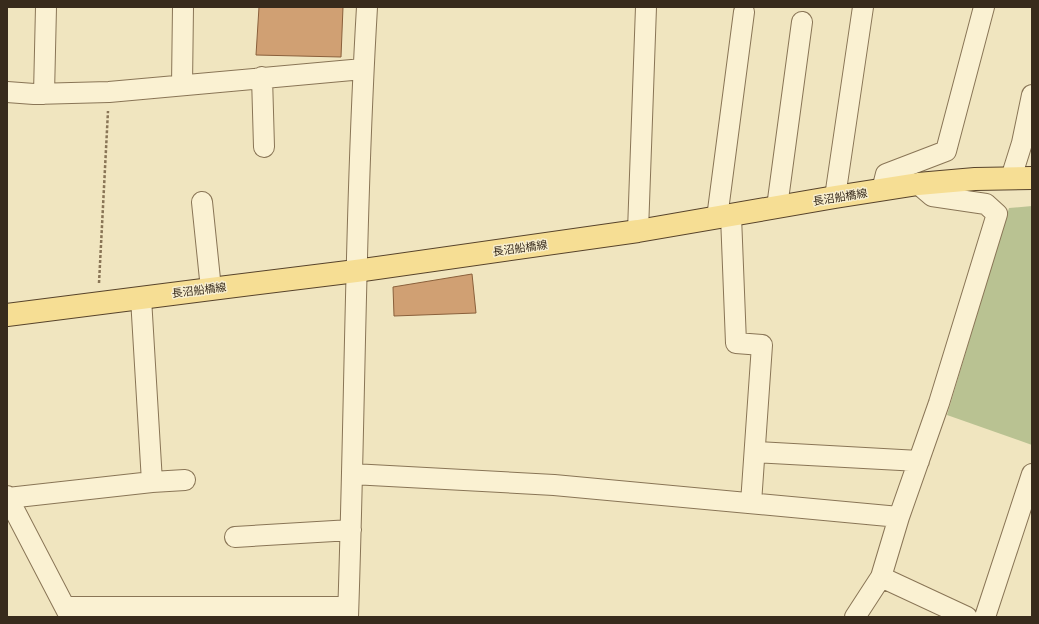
<svg xmlns="http://www.w3.org/2000/svg" width="1039" height="624" viewBox="0 0 1039 624" font-family="'Source Serif 4','Noto Sans JP',serif">
	<style>
		.cemetery { fill: #b9c292 }
		.building { fill: #d0a073; stroke: #8a603b }
		.lines { fill: none; stroke-linecap: round; stroke-linejoin: round }
		.minor-casing { stroke: #897556; stroke-width: 22 }
		.major-casing { stroke: #57432b; stroke-width: 24 }
		.path { stroke: #897556; stroke-width: 2.5; stroke-dasharray: 3 2; stroke-linecap: butt }
		.minor { stroke: #faf1d2; stroke-width: 20 }
		.major { stroke: #f6de94; stroke-width: 22 }
		.labels { text-anchor: middle; stroke-width: 3; stroke-linejoin: round; paint-order: stroke }
		.street-label { font-size: 11px; fill: #382b1c; stroke: #f7eecf }
	</style>
	<rect width="100%" height="100%" fill="#f0e5bf"/>
	<path class="cemetery" d="M1032 206V445L947 415 1009 208Z"/>
	<path class="building" d="M259 7H343L341 57 256 55Z
		M472 274 476 313 394 316 393 287Z"/>
	<g class="lines">
		<g class="minor-casing">
			<path id="minor" d="M262 77 264 147
				M182 85 183 7
				M7 92 34 94 109 92 363 69
				M44 94 46 7
				M1011 178 1022 143 1032 95
				M882 190 886 174 946 151 984 7
				M835 197 863 7
				M202 202 211 289
				M777 207 802 22
				M731 216 736 343 762 345 751 503
				M717 218 744 12
				M638 231 646 7
				M141 298 152 482
				M755 452 919 461
				M352 474 554 485 899 517
				M7 496 70 617
				M8 498 152 482 185 480
				M235 537 351 530
				M881 577 967 617
				M66 607H348
				M348 617C355 414 355 210 367 7
				M855 617 881 577 899 517 939 403 997 214 986 204 932 196 918 184
				M985 617 1032 474"/>
		</g>
		<g class="major-casing">
			<path id="major" d="M7 315 211 289 356 271 638 231 835 197 918 184 975 179 1032 178"/>
		</g>
		<path class="path" d="M99 283 108 111"/>
		<use href="#minor" class="minor"/>
		<use href="#major" class="major"/>
	</g>
	<g class="labels">
		<g class="street-label">
			<text transform="translate(840 197) rotate(-9)" y="4">長沼船橋線</text>
			<text transform="translate(520 248) rotate(-8)" y="4">長沼船橋線</text>
			<text transform="translate(199 290) rotate(-7)" y="4">長沼船橋線</text>
		</g>
	</g>
	<rect width="1039" height="624" fill="none" stroke="#382b1c" stroke-width="16"/>
</svg>
